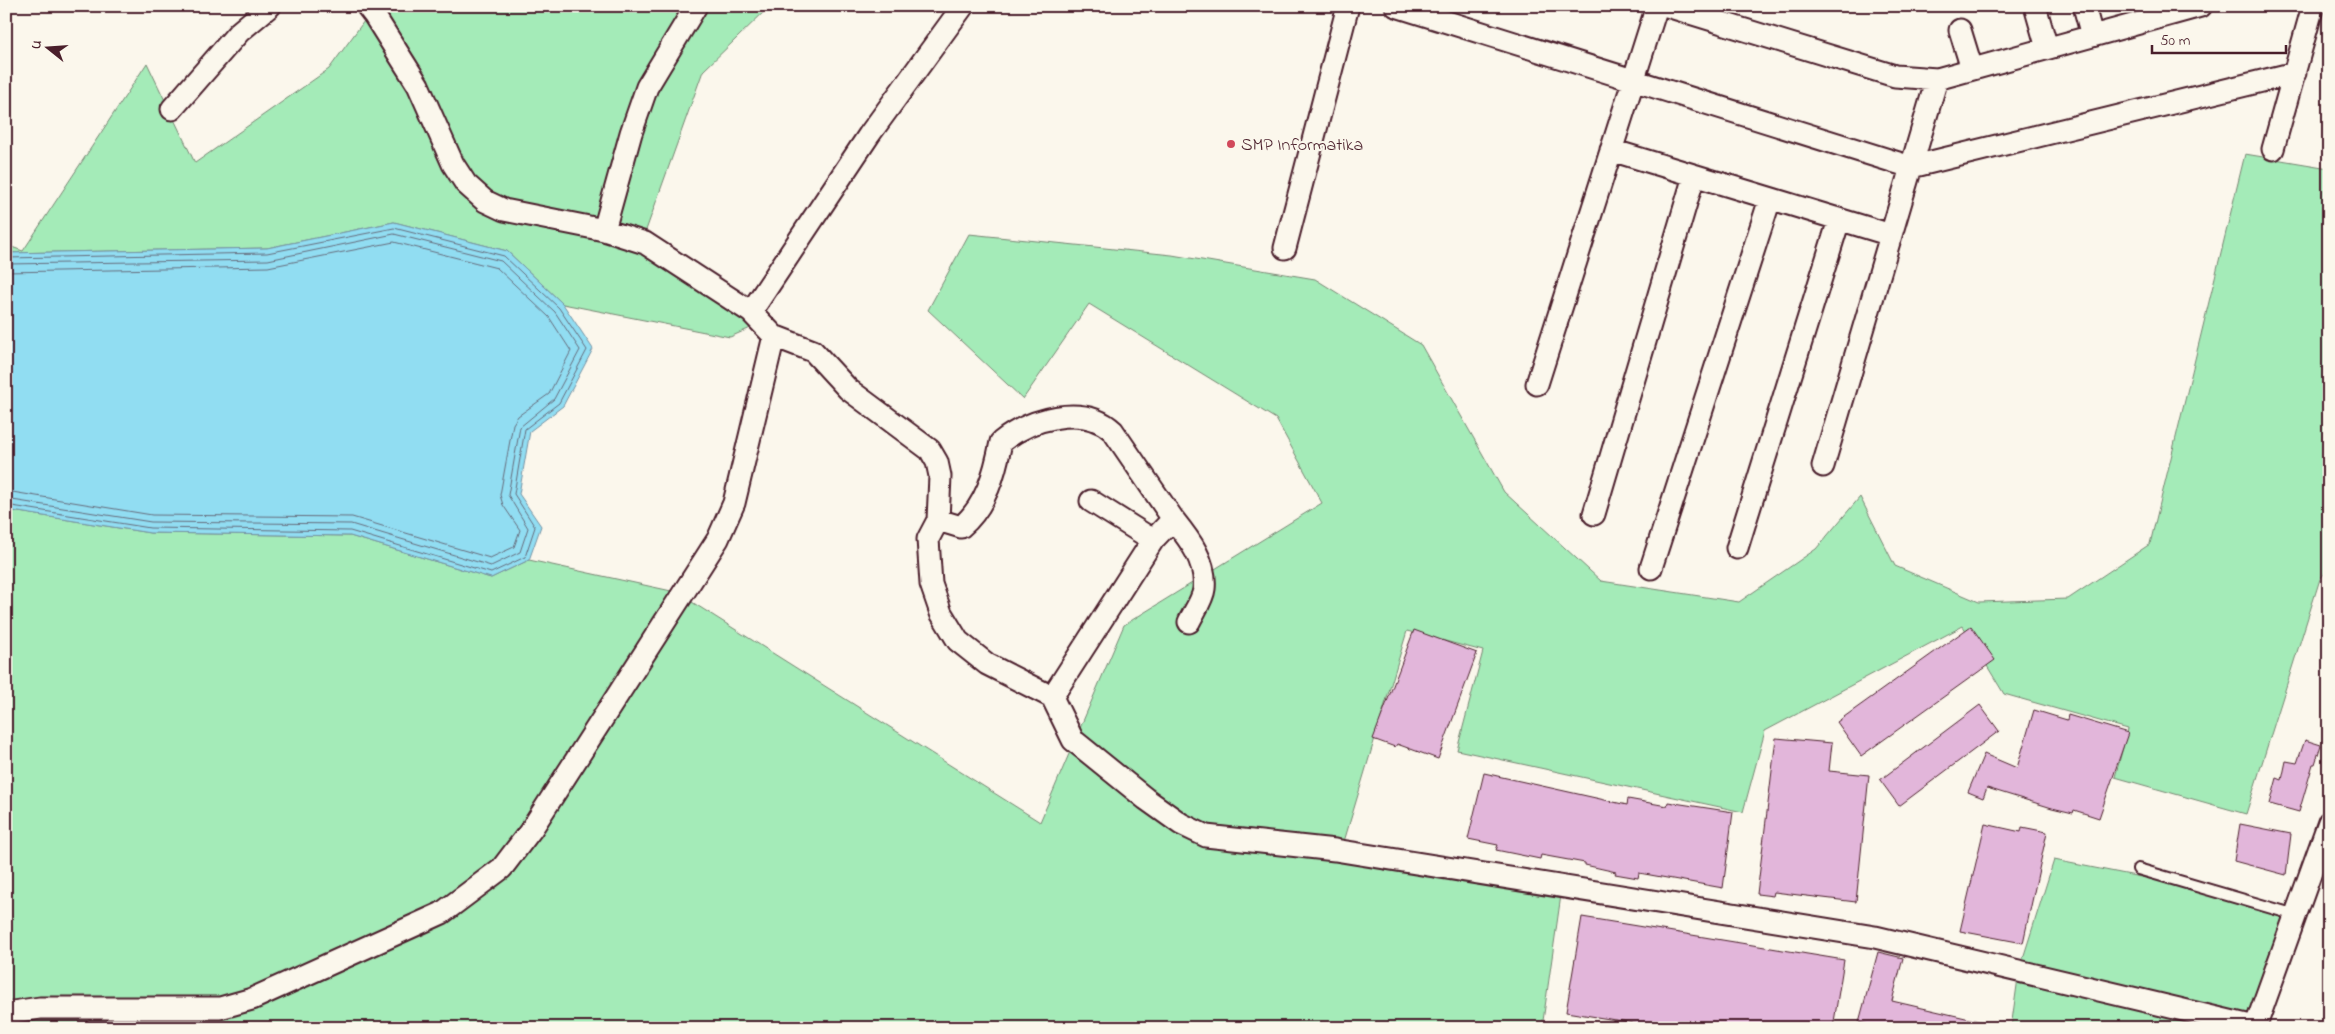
<svg xmlns="http://www.w3.org/2000/svg" width="2335" height="1034" viewBox="0 0 2335 1034" font-family="'Indie Flower',sans-serif">
	<style>
		.green { fill: #a4ebb8; stroke: #778572 }
		.water { fill: #91ddf2; stroke: #7591a2 }
		.lines { fill: none; stroke-linecap: round; stroke-linejoin: round }
		.shore { stroke: #666b7b; stroke-width: 1 }
		.building { fill: #e2b6da; stroke: #4a1f2b }
		.service-casing { stroke: #4a1f2b; stroke-width: 14 }
		.minor-casing { stroke: #4a1f2b; stroke-width: 25 }
		.service { stroke: #fbf7ec; stroke-width: 10 }
		.minor { stroke: #fbf7ec; stroke-width: 21 }
		.poi-dot { fill: #d1495b; stroke: #fbf7ec; stroke-width: 2 }
		.labels { text-anchor: middle; stroke-width: 4; stroke-linejoin: round; paint-order: stroke }
		.poi-label { font-size: 18px; fill: #4a1f2b; stroke: #fbf7ec; text-anchor: start }
	</style>
	<rect width="100%" height="100%" fill="#fbf7ec"/>
	<filter id="ink" filterUnits="userSpaceOnUse"><feTurbulence type="fractalNoise" baseFrequency=".02" numOctaves="2"/><feDisplacementMap in="SourceGraphic" scale="10" xChannelSelector="R" yChannelSelector="G"/><feConvolveMatrix kernelMatrix="1 2 1 2 8 2 1 2 1" color-interpolation-filters="sRGB"/></filter>
	<g filter="url(#ink)">
		<path class="green" d="M375 6H630L646 10 649 6H770L703 71 645 233 769 320 730 337 563 304 507 251 394 222 267 248 6 253V245L23 251 147 63 195 163 329 69Z
			M2245 154 2329 168V568L2320 579 2246 814 2115 777 2128 729 2004 694 1963 626 1765 731 1743 812 1457 750 1483 651 1407 631 1340 855 1561 895 1542 1028H6V510L150 533 350 536 491 578 529 560 676 592 1040 822 1124 625 1322 503 1276 419 1089 304 1023 399 928 310 969 234 1172 255 1315 279 1421 345 1504 492 1601 581 1739 602 1816 549 1860 497 1895 566 1979 602 2068 599 2150 544Z
			M2054 860 2304 909 2263 1028H2011L2019 971Z"/>
		<path class="water" d="M394 222 507 251 563 304 593 349 563 406 530 431 519 494 541 526 529 560 491 578 350 536 150 533 6 510V253L267 248Z"/>
		<g class="lines">
			<path class="shore" d="M6 258 267 253 394 228 504 256 559 308 587 350 559 403 525 429 514 494 535 527 525 557 491 573 350 531 150 528 6 505
				M6 264 268 260 394 234 501 261 555 312 580 350 554 399 520 427 508 495 528 528 520 552 491 566 351 524 151 522 6 499
				M6 272 268 267 394 242 497 268 549 317 571 351 549 394 518 416 513 424 500 495 503 505 520 530 514 547 490 558 352 517 152 515 6 491"/>
		</g>
		<path class="building" d="M1971 626 1995 660 1861 756 1837 722Z
			M1414 630 1477 653 1438 759 1397 744 1395 747 1373 739Z
			M1980 705 1999 731 1899 806 1880 780Z
			M2034 710 2067 720 2068 715 2128 733 2099 818 2074 810 2073 813 2052 808 1987 788 1983 798 1968 792 1984 754 2017 768Z
			M1776 738 1832 743 1829 771 1869 775 1856 902 1774 892 1773 896 1757 894Z
			M2305 740 2321 745 2315 764H2313L2299 812 2270 804 2277 778 2282 780 2286 761 2297 763Z
			M1484 773 1627 805 1628 799 1667 806 1668 802 1733 812 1723 888 1639 873 1638 878 1615 874 1616 872 1585 865V863L1541 855 1540 859 1496 850 1498 845 1468 839Z
			M1985 824 2021 832 2022 827 2047 832 2023 943 1960 931Z
			M2240 824 2291 834 2286 875 2234 861Z
			M1582 917 1844 960 1833 1028H1665L1566 1012Z
			M1878 952 1903 958 1892 1001 1983 1022 1982 1028H1880L1859 1022Z"/>
		<g class="lines">
			<g class="service-casing">
				<path id="service" d="M2138 869 2296 915"/>
			</g>
			<g class="minor-casing">
				<path id="minor" d="M367 6 374 15 418 85 453 164 466 184 485 201 504 210 604 230 645 243 751 312 774 336 813 351 848 389 930 450 937 462 940 476 938 520 928 539 931 584 941 613 958 641 987 664 1052 697 1073 740 1146 799 1181 824 1206 836 1335 850 1875 937 2255 1027
					M1396 6 1911 167 2295 73
					M1667 6 1895 76 1937 79 2201 6
					M2035 6 2047 48
					M2084 6 2092 36
					M1960 30 1972 69
					M172 109 239 32 270 6
					M2273 149 2313 6
					M1611 150 1891 235
					M604 230 631 133 647 87 696 6
					M1285 248 1348 6
					M751 312 869 135 963 6
					M1537 384 1657 6
					M1823 466 1937 79
					M1091 501 1153 540
					M1594 514 1694 176
					M938 520 961 527C986 506 995 473 1001 442 1030 419 1083 403 1113 431L1173 519
					M1737 548 1839 220
					M1651 568 1770 199
					M1052 697 1153 540 1173 519C1189 539 1207 561 1204 589 1203 599 1194 612 1189 622
					M6 1013 40 1008H220L252 999 442 913 502 868 531 830 718 539 734 503 774 336
					M2255 1028 2329 822"/>
			</g>
			<use href="#service" class="service"/>
			<use href="#minor" class="minor"/>
		</g>
	</g>
	<circle class="poi-dot" cx="1231" cy="144" r="5"/>
	<g class="labels">
		<g class="poi-label">
			<text x="1241" y="150">SMP Informatika</text>
		</g>
	</g>
	<rect width="2335" height="1034" fill="none" stroke="#fbf7ec" stroke-width="25"/>
	<rect x="12" y="12" width="2310" height="1009" fill="none" stroke="#4a1f2b" stroke-width="2" filter="url(#ink)"/>
	<g transform="translate(48 48) rotate(287)" stroke="#fbf7ec" stroke-width="4" paint-order="stroke">
	<path d="M0-4L9 19L0 12L-9 19Z" fill="#4a1f2b"/>
	<text y="-8" font-size="14" font-weight="bold" text-anchor="middle" fill="#4a1f2b">U</text>
	</g>
	<path d="M2152 45v8h134v-8" fill="none" stroke="#4a1f2b" stroke-width="2.5"/>
	<text x="2160" y="45" font-size="15" fill="#4a1f2b" stroke="#fbf7ec" stroke-width="4" paint-order="stroke">50 m</text>
</svg>
